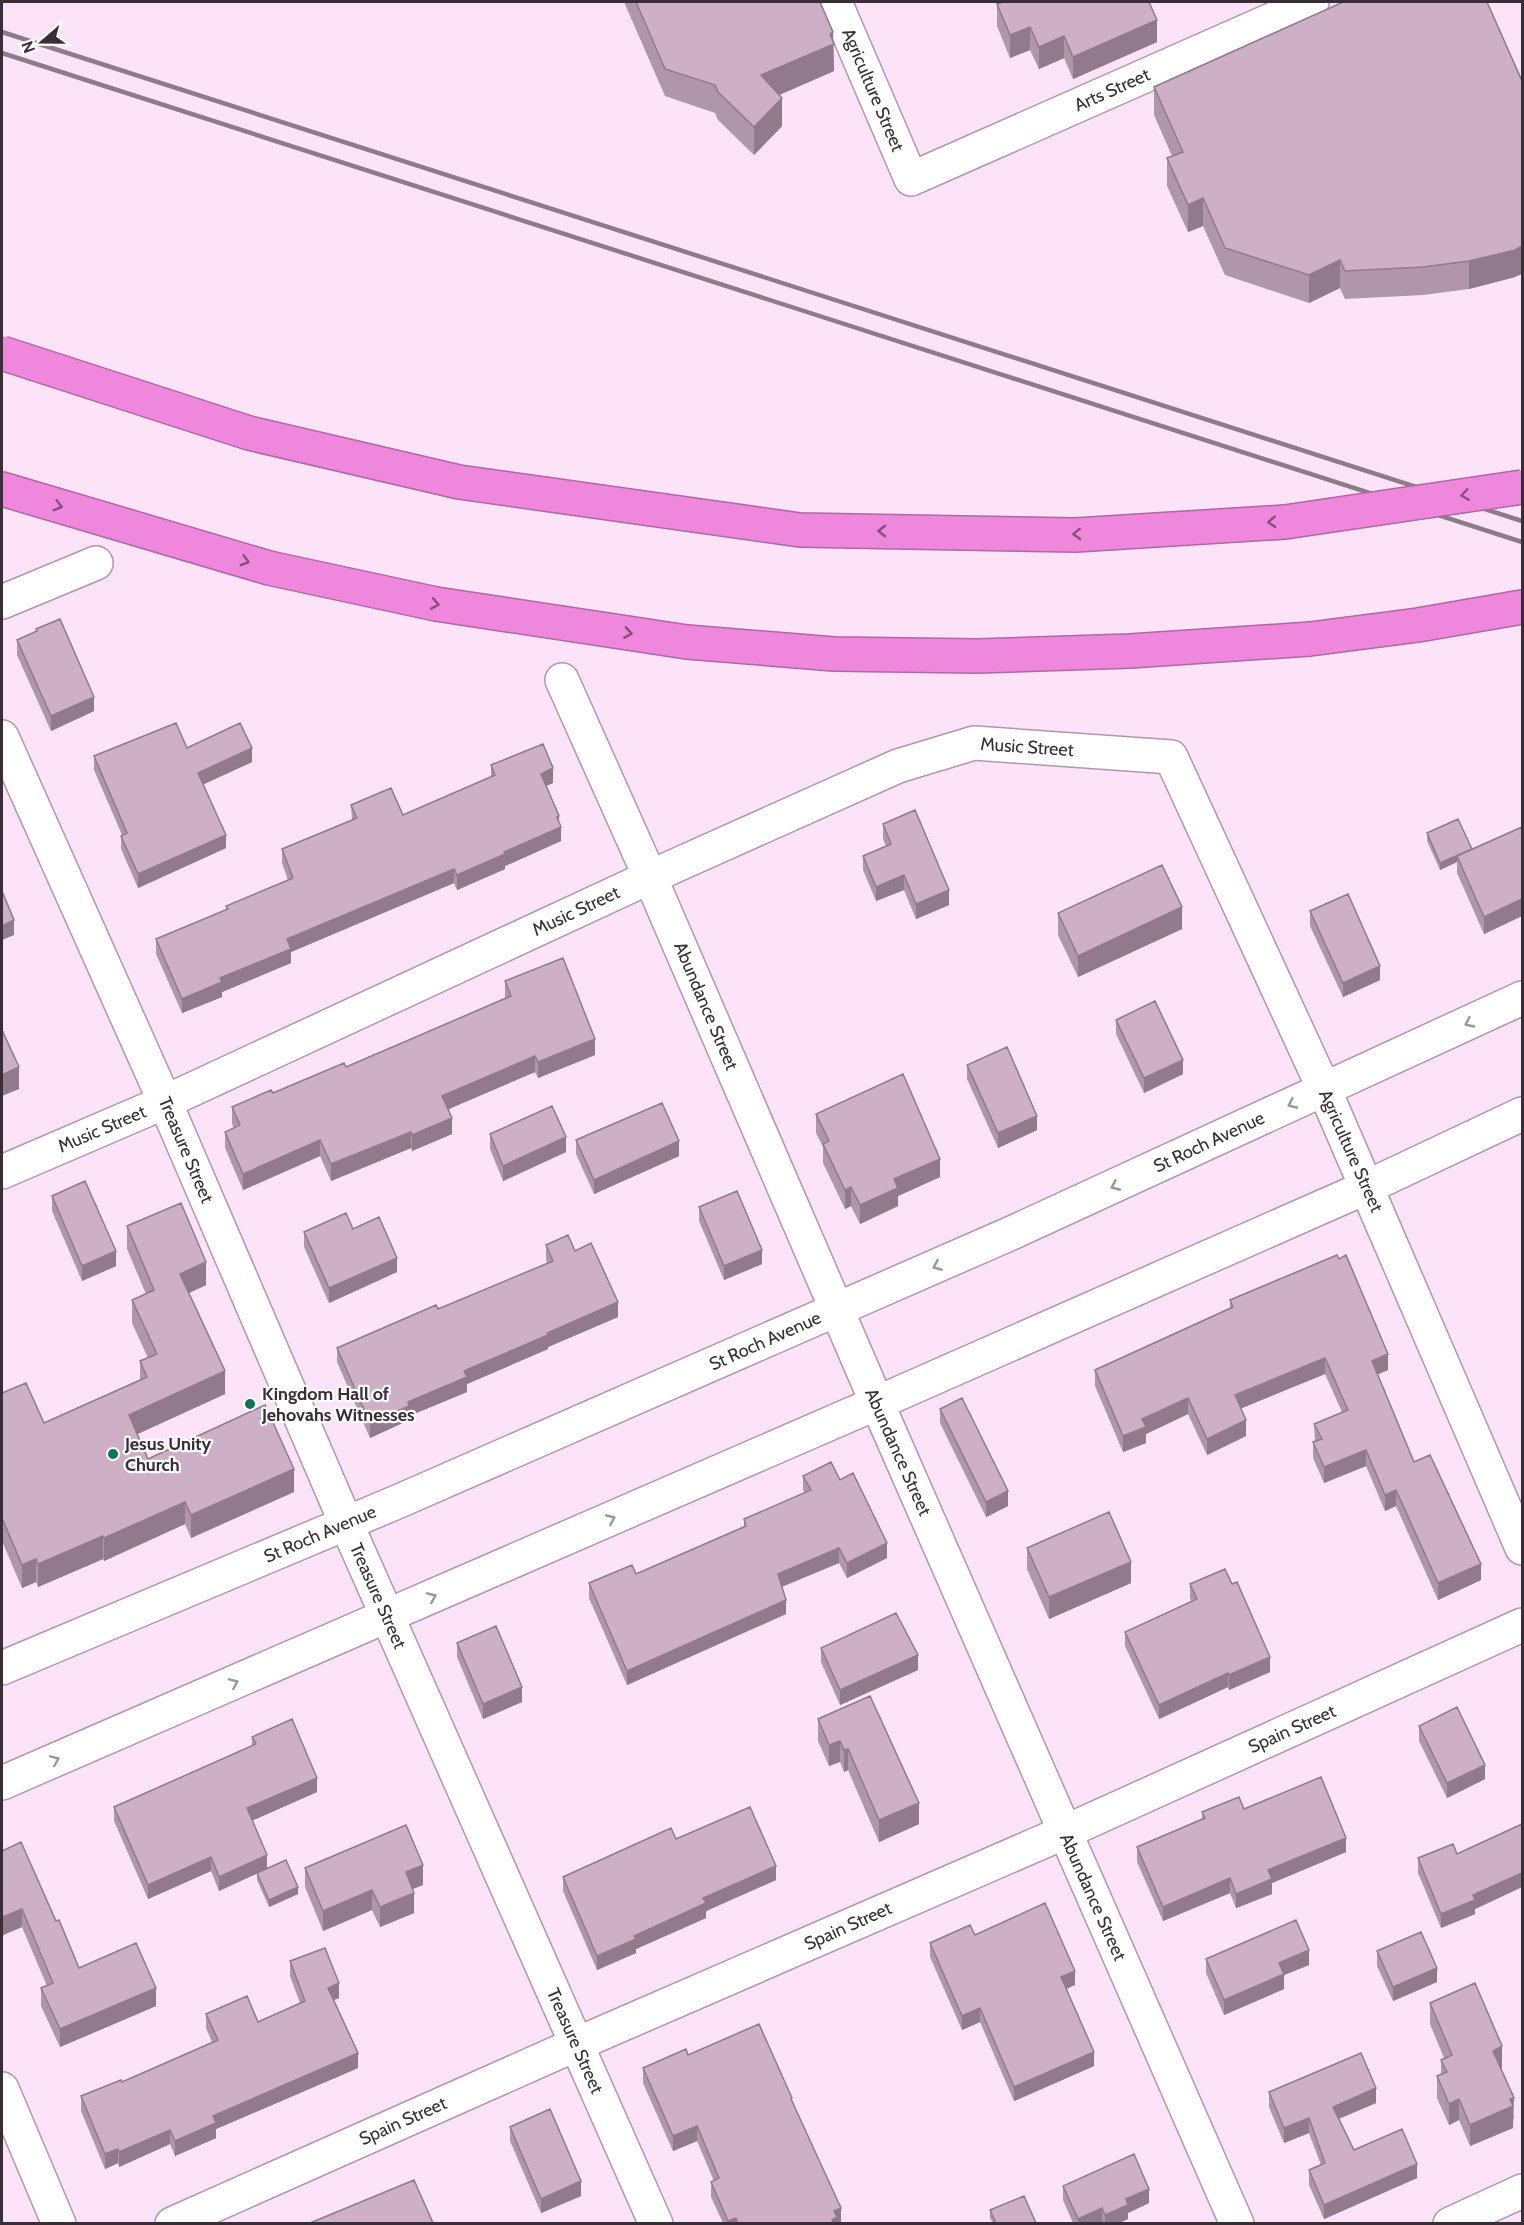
<svg xmlns="http://www.w3.org/2000/svg" width="1524" height="2225" viewBox="0 0 1524 2225" font-family="Cabin,sans-serif">
	<style>
		.lines { fill: none; stroke-linecap: round; stroke-linejoin: round }
		.minor-casing { stroke: #b396ac; stroke-width: 36 }
		.motorway-casing { stroke: #af68a2; stroke-width: 36 }
		.minor { stroke: #fff; stroke-width: 33 }
		.motorway { stroke: #ef87dc; stroke-width: 33 }
		.rail { stroke: #8d7b89; stroke-width: 4.5 }
		.motorway-bridge-casing { stroke: #af68a2; stroke-width: 36; stroke-linecap: butt }
		.motorway-bridge { stroke: #ef87dc; stroke-width: 33 }
		.wall { fill: #b096aa }
		.shaded-wall { fill: #907a8b }
		.building { fill: #cdafc6; stroke: #907a8b; stroke-width: 1.5 }
		.oneway { stroke: #825178 }
		.oneway2 { stroke: #9c969a }
		.poi-dot { fill: #0b764f; stroke: #fff; stroke-width: 2 }
		.labels { text-anchor: middle; stroke-width: 4.5; stroke-linejoin: round; paint-order: stroke }
		.street-label { font-size: 18px; fill: #392d36; stroke: #fff }
		.poi-label { font-size: 18px; font-weight: bold; fill: #392d36; stroke: #fff; text-anchor: start }
	</style>
	<rect width="100%" height="100%" fill="#fde3f7"/>
	<g class="lines">
		<g class="minor-casing">
			<path id="minor" d="M835 2 911 179 1312 2
				M2 602 96 563
				M562 680 650 877 877 1403 1237 2224
				M2 737 165 1102 346 1523 656 2224
				M2 1172 165 1102 650 877 898 766 974 743 1171 757 1324 1089 1522 1548
				M2 1668 397 1502 1016 1231 1522 998
				M2 1783 877 1403 1367 1187 1522 1114
				M2 2089 59 2224
				M172 2224 577 2044 1065 1832 1522 1625
				M1450 2224 1522 2191"/>
		</g>
		<g class="motorway-casing">
			<path id="motorway" d="M2 489 269 568 436 604 687 642 834 654 977 656 1130 651 1310 639 1418 625 1522 607"/>
		</g>
		<use href="#minor" class="minor"/>
		<use href="#motorway" class="motorway"/>
		<path class="rail" d="M2 32 1522 521
			M2 53 1522 542"/>
		<g class="motorway-bridge-casing">
			<path id="motorway-bridge" d="M2 353 249 433 459 482 800 530 1076 535 1285 522 1522 487"/>
		</g>
		<use href="#motorway-bridge" class="motorway-bridge"/>
	</g>
	<path class="wall" d="M624 2H820L833 32 834 71 779 95 782 126 754 155 718 120 715 113 665 96Z
		M1000 2H1149L1157 42 1073 79 1064 58 1039 69 1030 50 1010 58 997 26V4L1000 3Z
		M1154 87 1515 277 1469 289 1423 295 1345 299 1340 288 1309 303 1225 275 1203 226 1188 232 1167 186V158L1172 156 1154 115Z
		M36 629 94 711 51 731 17 655V640L36 632Z
		M187 748 252 762 203 784 226 848 138 888 121 849V836L122 835 94 770V756Z
		M491 765 553 783 546 786 559 823 561 841 505 866V869L457 890 454 883 291 952V963L222 992V997L182 1013 156 954V939L226 910V906L288 880 282 863V849L352 820 351 805 403 815 491 777Z
		M883 824 949 905 916 919 904 890 876 901 863 870V856L886 846 883 839Z
		M1522 827V916L1484 934 1457 873V862L1440 870 1427 841V833L1472 850Z
		M1310 911 1380 980 1343 997 1310 926Z
		M1058 913 1182 929 1078 977 1058 935Z
		M505 981 595 1055 538 1078 535 1072 448 1109 452 1134 412 1151 411 1148 331 1181 320 1156 243 1190 225 1148V1132L234 1128 232 1124V1107L346 1067 505 998Z
		M1116 1020 1183 1074 1144 1093 1116 1034Z
		M967 1065 1037 1130 998 1148 967 1079Z
		M816 1114 940 1177 898 1196V1206L860 1224 851 1206 845 1209 823 1163V1147L816 1133Z
		M490 1134 566 1152 503 1181 490 1149Z
		M576 1140 679 1156 594 1194 576 1154Z
		M52 1196 116 1266 82 1281 52 1211Z
		M699 1207 762 1264 724 1280 699 1221Z
		M127 1226 206 1285 189 1293 225 1394 137 1434 148 1459 294 1492 191 1538 185 1524 104 1561 103 1559 38 1587 36 1582 22 1588 2 1541V1393L44 1423 140 1380V1361L148 1358 132 1323V1300L146 1294 127 1249Z
		M353 1229 397 1272 329 1303 304 1247V1232Z
		M546 1245 575 1251 618 1317 548 1347V1349L467 1384V1392L409 1416V1420L370 1438 337 1362V1348L438 1309 547 1263 546 1259Z
		M1230 1300 1388 1370 1377 1374 1414 1462 1481 1580 1438 1600 1396 1506 1385 1511 1366 1466 1324 1483 1313 1458V1442L1315 1441 1314 1424 1342 1412 1325 1374 1241 1408 1246 1436 1207 1455 1188 1414 1146 1434V1443L1123 1452 1095 1386V1370L1230 1308Z
		M940 1409 1008 1506 986 1517 940 1423Z
		M803 1476 840 1480 887 1558 847 1578 839 1563 782 1587 786 1614 627 1685 589 1598V1583L636 1574 744 1527V1519L805 1493 803 1490Z
		M1027 1548 1131 1583 1049 1619 1027 1569Z
		M1190 1584 1270 1672 1229 1690 1228 1687 1159 1719 1125 1646V1632L1191 1601 1190 1598Z
		M457 1643 522 1702 483 1719 457 1657Z
		M821 1648 918 1670 840 1705 821 1662Z
		M870 1696 919 1824 879 1842 848 1770 844 1772 840 1762 829 1766 818 1741V1719Z
		M1419 1726 1485 1779 1447 1798 1419 1741Z
		M252 1737 317 1792 252 1820 267 1869 298 1894 269 1907 257 1880V1873L219 1891 211 1871 148 1899 114 1821V1807L252 1746Z
		M1244 1809 1346 1852 1272 1883V1894L1236 1908 1230 1893 1163 1921 1137 1862V1847L1202 1819V1812Z
		M1522 1824V1887L1475 1909V1914L1441 1928 1418 1873V1858L1457 1854Z
		M676 1839 776 1880 706 1911V1918L636 1949V1953L597 1970 563 1891V1877Z
		M2 1851 56 1921 79 1968 156 2006 60 2047 41 2006V1988L47 1986 22 1927 3 1935 2 1931Z
		M305 1868 423 1885 412 1889 414 1913 380 1927 372 1910 323 1931 305 1887Z
		M975 1935 1075 1985 1066 1989 1094 2066 1014 2101 980 2022 962 2030 930 1957V1943Z
		M1377 1951 1437 1982 1393 2001 1377 1966Z
		M1206 1959 1309 1965 1284 1975V1989L1224 2015 1206 1973Z
		M290 1961 339 1998 334 2000 358 2068 216 2129V2138L175 2156 170 2144 119 2167 118 2163 105 2169 81 2111V2096L122 2082 212 2042 206 2028V2014L258 2022 300 2003 290 1976Z
		M1430 2003 1502 2068H1501L1514 2119H1513V2128L1470 2146 1459 2120 1449 2125 1437 2098V2076L1441 2075V2060L1444 2058 1430 2024Z
		M688 2055 792 2102 841 2223H723L711 2197V2182L714 2181 697 2141 673 2151 643 2083V2068Z
		M1269 2092 1376 2103 1339 2119 1354 2150 1417 2178 1324 2219 1309 2185V2170L1321 2165 1309 2133 1284 2143 1269 2107Z
		M510 2127 581 2196 541 2213 510 2141Z
		M1063 2186 1149 2203 1128 2213V2219L1119 2223H1073L1063 2200Z
		M990 2210 1036 2223H993L990 2218Z"/>
	<path class="shaded-wall" d="M1157 20V42L1073 79V57Z
		M1030 27V50L1010 58V35Z
		M833 32 834 71 761 103V75L830 34Z
		M1064 36V58L1039 69V47Z
		M782 98V126L754 155V127Z
		M1203 198V226L1188 232V205Z
		M1522 246V274L1515 277 1469 289V261Z
		M1340 260V288L1309 303V275Z
		M94 697V711L51 731V716Z
		M252 748V762L198 787V773Z
		M553 768V783L541 788V774Z
		M559 816V828L561 827V841L505 866V869L457 890V875L504 852Z
		M226 835V848L138 888V874Z
		M1472 849V856H1457V862L1440 870V863Z
		M454 869V883L291 952V963L222 992V997L182 1013V999L287 939Z
		M904 875V890L876 901V887Z
		M949 890V905L916 919V904Z
		M1522 899V916L1484 934V917Z
		M1182 907V929L1078 977V956Z
		M14 920V935L2 940V926Z
		M1380 966V980L1343 997V983Z
		M595 1039V1055L538 1078V1062Z
		M535 1056V1072L442 1112V1096Z
		M1183 1060V1074L1144 1093V1078Z
		M19 1067V1089L2 1096V1075Z
		M1037 1116V1130L998 1148V1133Z
		M452 1118V1134L412 1151V1135Z
		M411 1132V1148L331 1181V1164Z
		M566 1137V1152L503 1181V1166Z
		M320 1140V1156L243 1190V1174Z
		M679 1141V1156L594 1194V1180Z
		M940 1159V1177L898 1196V1206L860 1224V1205L894 1179Z
		M851 1187V1206L845 1209V1190Z
		M762 1250V1264L724 1280V1266Z
		M116 1251V1266L82 1281V1266Z
		M397 1258V1272L329 1303V1288Z
		M206 1262V1285L180 1297V1274Z
		M618 1302V1317L548 1347V1349L467 1384V1392L409 1416V1420L370 1438V1423L464 1371Z
		M1388 1354V1370L1372 1377V1361Z
		M1325 1358V1374L1235 1411V1395Z
		M225 1371V1394L129 1438V1415Z
		M1188 1398V1414L1146 1434V1443L1123 1452V1436L1142 1419Z
		M1246 1420V1436L1207 1455V1439Z
		M1366 1450V1466L1324 1483V1467Z
		M294 1469V1492L191 1538V1515Z
		M1396 1490V1506L1385 1511V1495Z
		M1008 1491V1506L986 1517V1502Z
		M185 1502V1524L104 1561V1538Z
		M103 1536V1559L38 1587V1564Z
		M887 1543V1558L847 1578V1563Z
		M839 1548V1563L778 1588V1574Z
		M36 1559V1582L22 1588V1565Z
		M1131 1562V1583L1049 1619V1597Z
		M1481 1564V1580L1438 1600V1583Z
		M786 1600V1614L627 1685V1671Z
		M918 1655V1670L840 1705V1690Z
		M1270 1657V1672L1229 1690V1675Z
		M1228 1673V1687L1159 1719V1705Z
		M522 1687V1702L483 1719V1704Z
		M840 1741V1762L829 1766V1745Z
		M848 1749V1770L844 1772V1750Z
		M1485 1765V1779L1447 1798V1783Z
		M317 1778V1792L247 1823V1808Z
		M919 1803V1824L879 1842V1820Z
		M1346 1838V1852L1272 1883V1894L1236 1908V1894L1268 1870Z
		M267 1855V1869L219 1891V1877Z
		M211 1857V1871L148 1899V1885Z
		M423 1865V1885L406 1892V1872Z
		M776 1866V1880L706 1911V1918L636 1949V1953L597 1970V1956L703 1898Z
		M1522 1873V1887L1475 1909V1914L1441 1928V1914L1473 1895Z
		M1230 1878V1893L1163 1921V1907Z
		M298 1887V1894L269 1907V1900Z
		M372 1890V1910L323 1931V1911Z
		M414 1893V1913L380 1927V1907Z
		M22 1909V1927L3 1935V1917Z
		M1309 1950V1965L1284 1975V1989L1224 2015V2000L1279 1963Z
		M1437 1968V1982L1393 2001V1987Z
		M1075 1971V1985L1061 1991V1977Z
		M339 1983V1998L328 2002V1988Z
		M156 1988V2006L60 2047V2029Z
		M980 2008V2022L962 2030V2016Z
		M1502 2046V2068L1493 2072V2051Z
		M1094 2052V2066L1014 2101V2087Z
		M358 2053V2068L216 2129V2138L175 2156V2141L213 2116Z
		M1376 2088V2103L1333 2121V2107Z
		M1514 2098 1513 2128 1470 2146V2125L1510 2099Z
		M1459 2099V2120L1449 2125V2104Z
		M1309 2118V2133L1284 2143V2128Z
		M697 2126V2141L673 2151V2136Z
		M170 2130V2144L119 2167V2152Z
		M118 2149V2163L105 2169V2154Z
		M1417 2164V2178L1324 2219V2205Z
		M581 2181V2196L541 2213V2199Z
		M1149 2189V2203L1128 2213V2219L1119 2223H1105V2215L1126 2199Z
		M841 2208V2223H832L834 2211Z
		M1102 2208V2223H1078V2219Z
		M736 2218V2223H728V2221Z"/>
	<path class="building" d="M636 2H820L833 32 830 34 834 44 761 75 782 98 754 127 718 92 715 85 665 69Z
		M1003 2H1149L1157 20 1073 57 1064 36 1039 47 1030 27 1010 35 997 4Z
		M1343 2H1487L1522 81V246L1515 250 1469 261 1423 267 1345 271 1340 260 1309 275 1225 248 1203 198 1188 205 1167 158 1183 152 1154 87Z
		M60 619 94 697 51 716 17 640 37 631 36 629Z
		M176 723 187 748 240 723 252 748 198 773 226 835 138 874 121 836 127 833 94 756Z
		M543 744 553 768 541 774 559 816 557 817 561 827 504 852 505 854 457 875 454 869 287 939 291 949 220 978 222 982 182 999 156 939 228 909 226 906 293 878 282 849 357 818 351 805 391 788 403 815 495 775 491 765Z
		M915 810 949 890 916 904 904 875 876 887 863 856 891 844 883 824Z
		M1458 819 1472 849 1440 863 1427 833Z
		M1522 827V899L1484 917 1457 856Z
		M1162 865 1182 907 1078 956 1058 913Z
		M2 891 14 920 2 926Z
		M1348 894 1380 966 1343 983 1310 911Z
		M563 958 595 1039 538 1062 535 1056 442 1096 452 1118 412 1135 411 1132 331 1164 320 1140 243 1174 225 1132 240 1125 232 1107 271 1090 273 1093 344 1063 346 1067 511 996 505 981Z
		M1155 1001 1183 1060 1144 1078 1116 1020Z
		M2 1030 19 1067 2 1075Z
		M1007 1047 1037 1116 998 1133 967 1065Z
		M903 1074 940 1159 894 1179 898 1188 860 1205 851 1187 845 1190 823 1144 829 1141 816 1114Z
		M662 1103 679 1141 594 1180 576 1140Z
		M552 1106 566 1137 503 1166 490 1134Z
		M85 1181 116 1251 82 1266 52 1196Z
		M737 1191 762 1250 724 1266 699 1207Z
		M181 1203 206 1262 180 1274 225 1371 129 1415 148 1459 265 1405 294 1469 191 1515 185 1502 104 1538 103 1536 38 1564 36 1559 22 1565 2 1518V1393L26 1383 44 1423 147 1377 140 1361 157 1354 132 1300 154 1290 127 1226Z
		M346 1213 353 1229 379 1217 397 1258 329 1288 304 1232Z
		M568 1235 575 1251 591 1243 618 1302 547 1333 548 1335 464 1371 467 1377 408 1402 409 1406 370 1423 337 1348 436 1305 438 1309 553 1261 546 1245Z
		M1337 1255 1339 1259 1346 1255 1388 1354 1372 1361 1414 1462 1430 1455 1481 1564 1438 1583 1396 1490 1385 1495 1366 1450 1324 1467 1313 1442 1322 1439 1314 1424 1348 1410 1325 1358 1235 1395 1246 1420 1207 1439 1188 1398 1142 1419 1146 1427 1123 1436 1095 1370 1233 1307 1230 1300Z
		M962 1398 1008 1491 986 1502 940 1409Z
		M831 1462 840 1480 853 1473 887 1543 847 1563 839 1548 778 1574 786 1600 627 1671 589 1583 632 1565 636 1574 746 1526 744 1519 811 1490 803 1476Z
		M1109 1512 1131 1562 1049 1597 1027 1548Z
		M1225 1569 1232 1584 1237 1582 1270 1657 1229 1675 1228 1673 1159 1705 1125 1632 1197 1599 1190 1584Z
		M896 1613 918 1655 840 1690 821 1648Z
		M496 1626 522 1687 483 1704 457 1643Z
		M870 1696 919 1803 879 1820 848 1749 844 1750 840 1741 829 1745 818 1719Z
		M1457 1707 1485 1765 1447 1783 1419 1726Z
		M292 1719 317 1778 247 1808 267 1855 219 1877 211 1857 148 1885 114 1807 256 1744 252 1737Z
		M1321 1777 1346 1838 1268 1870 1272 1879 1236 1894 1230 1878 1163 1907 1137 1847 1205 1818 1202 1812 1239 1797 1244 1809Z
		M750 1807 776 1866 703 1898 706 1903 634 1936 636 1939 597 1956 563 1877 671 1828 676 1839Z
		M1522 1824V1873L1473 1895 1475 1900 1441 1914 1418 1858 1453 1844 1457 1854Z
		M406 1825 423 1865 406 1872 414 1893 380 1907 372 1890 323 1911 305 1868Z
		M21 1842 56 1921 59 1920 79 1968 136 1943 156 1988 60 2029 41 1988 53 1983 22 1909 3 1917 2 1913V1851Z
		M286 1860 298 1887 269 1900 257 1873Z
		M1045 1903 1075 1971 1061 1977 1094 2052 1014 2087 980 2008 962 2016 930 1943 970 1925 975 1935Z
		M1296 1920 1309 1950 1279 1963 1284 1974 1224 2000 1206 1959Z
		M1421 1932 1437 1968 1393 1987 1377 1951Z
		M325 1948 339 1983 328 1988 358 2053 213 2116 216 2123 175 2141 170 2130 119 2152 118 2149 105 2154 81 2096 121 2080 122 2082 218 2040 206 2014 247 1996 258 2022 305 2001 290 1961Z
		M1475 1983 1502 2046 1493 2051 1514 2098 1510 2099 1513 2106 1470 2125 1459 2099 1449 2104 1437 2076 1447 2072 1441 2060 1452 2055 1430 2003Z
		M759 2024 792 2098 791 2099 841 2208 834 2211 837 2217 832 2220 834 2223H738L736 2218 728 2221 711 2182 719 2178 697 2126 673 2136 643 2068 686 2049 688 2055Z
		M1361 2053 1376 2088 1333 2107 1354 2150 1402 2129 1417 2164 1324 2205 1309 2170 1325 2163 1309 2118 1284 2128 1269 2092Z
		M550 2109 581 2181 541 2199 510 2127Z
		M1134 2154 1149 2189 1126 2199 1128 2205 1105 2215 1102 2208 1078 2219 1063 2186Z
		M414 2180 433 2223H310Z
		M1024 2196 1036 2223H996L990 2210Z"/>
	<defs><path id="oneway-chevron" d="M-2-3.5L2.5 0L-2 3.5" fill="none" stroke-width="1.6" stroke-linecap="round" stroke-linejoin="round" transform="scale(1.5)"/></defs>
	<g class="oneway">
		<use href="#oneway-chevron" transform="translate(1465 495) rotate(172)"/>
		<use href="#oneway-chevron" transform="translate(58 506) rotate(16)"/>
		<use href="#oneway-chevron" transform="translate(1272 522) rotate(176)"/>
		<use href="#oneway-chevron" transform="translate(882 531) rotate(-179)"/>
		<use href="#oneway-chevron" transform="translate(1077 534) rotate(178)"/>
		<use href="#oneway-chevron" transform="translate(245 561) rotate(16)"/>
		<use href="#oneway-chevron" transform="translate(435 604) rotate(11)"/>
		<use href="#oneway-chevron" transform="translate(628 633) rotate(9)"/>
	</g>
	<g class="oneway2">
		<use href="#oneway-chevron" transform="translate(1469 1023) rotate(155)"/>
		<use href="#oneway-chevron" transform="translate(1292 1104) rotate(155)"/>
		<use href="#oneway-chevron" transform="translate(1115 1186) rotate(155)"/>
		<use href="#oneway-chevron" transform="translate(937 1266) rotate(156)"/>
		<use href="#oneway-chevron" transform="translate(611 1519) rotate(-23)"/>
		<use href="#oneway-chevron" transform="translate(432 1597) rotate(-23)"/>
		<use href="#oneway-chevron" transform="translate(234 1683) rotate(-23)"/>
		<use href="#oneway-chevron" transform="translate(55 1760) rotate(-23)"/>
	</g>
	<g class="poi-dot">
		<circle cx="250" cy="1404" r="6"/>
		<circle cx="113" cy="1454" r="6"/>
	</g>
	<g class="labels">
		<g class="street-label">
			<text transform="translate(873 90) rotate(67)" y="6">Agriculture Street</text>
			<text transform="translate(1112 90) rotate(-24)" y="6">Arts Street</text>
			<text transform="translate(1027 747) rotate(4)" y="6">Music Street</text>
			<text transform="translate(576 911) rotate(-25)" y="6">Music Street</text>
			<text transform="translate(706 1006) rotate(67)" y="6">Abundance Street</text>
			<text transform="translate(102 1129) rotate(-23)" y="6">Music Street</text>
			<text transform="translate(1209 1142) rotate(-25)" y="6">St Roch Avenue</text>
			<text transform="translate(186 1150) rotate(67)" y="6">Treasure Street</text>
			<text transform="translate(1351 1151) rotate(66)" y="6">Agriculture Street</text>
			<text transform="translate(765 1341) rotate(-24)" y="6">St Roch Avenue</text>
			<text transform="translate(898 1452) rotate(66)" y="6">Abundance Street</text>
			<text transform="translate(320 1534) rotate(-23)" y="6">St Roch Avenue</text>
			<text transform="translate(378 1596) rotate(66)" y="6">Treasure Street</text>
			<text transform="translate(1292 1729) rotate(-24)" y="6">Spain Street</text>
			<text transform="translate(1093 1897) rotate(66)" y="6">Abundance Street</text>
			<text transform="translate(848 1926) rotate(-24)" y="6">Spain Street</text>
			<text transform="translate(575 2041) rotate(66)" y="6">Treasure Street</text>
			<text transform="translate(403 2121) rotate(-24)" y="6">Spain Street</text>
		</g>
		<g class="poi-label">
			<text x="262" y="1400">Kingdom Hall of<tspan x="262" dy="21">Jehovahs Witnesses</tspan></text>
			<text x="125" y="1450">Jesus Unity<tspan x="125" dy="21">Church</tspan></text>
		</g>
	</g>
	<rect width="1524" height="2225" fill="none" stroke="#392d36" stroke-width="6"/>
	<g transform="translate(42 42) rotate(250)" stroke="#ffffff" stroke-width="4.5" paint-order="stroke">
	<path d="M0-4.5L10 22L0 15L-10 22Z" fill="#392d36"/>
	<text y="-9" font-size="16" font-weight="bold" text-anchor="middle" fill="#392d36">N</text>
	</g>
</svg>
